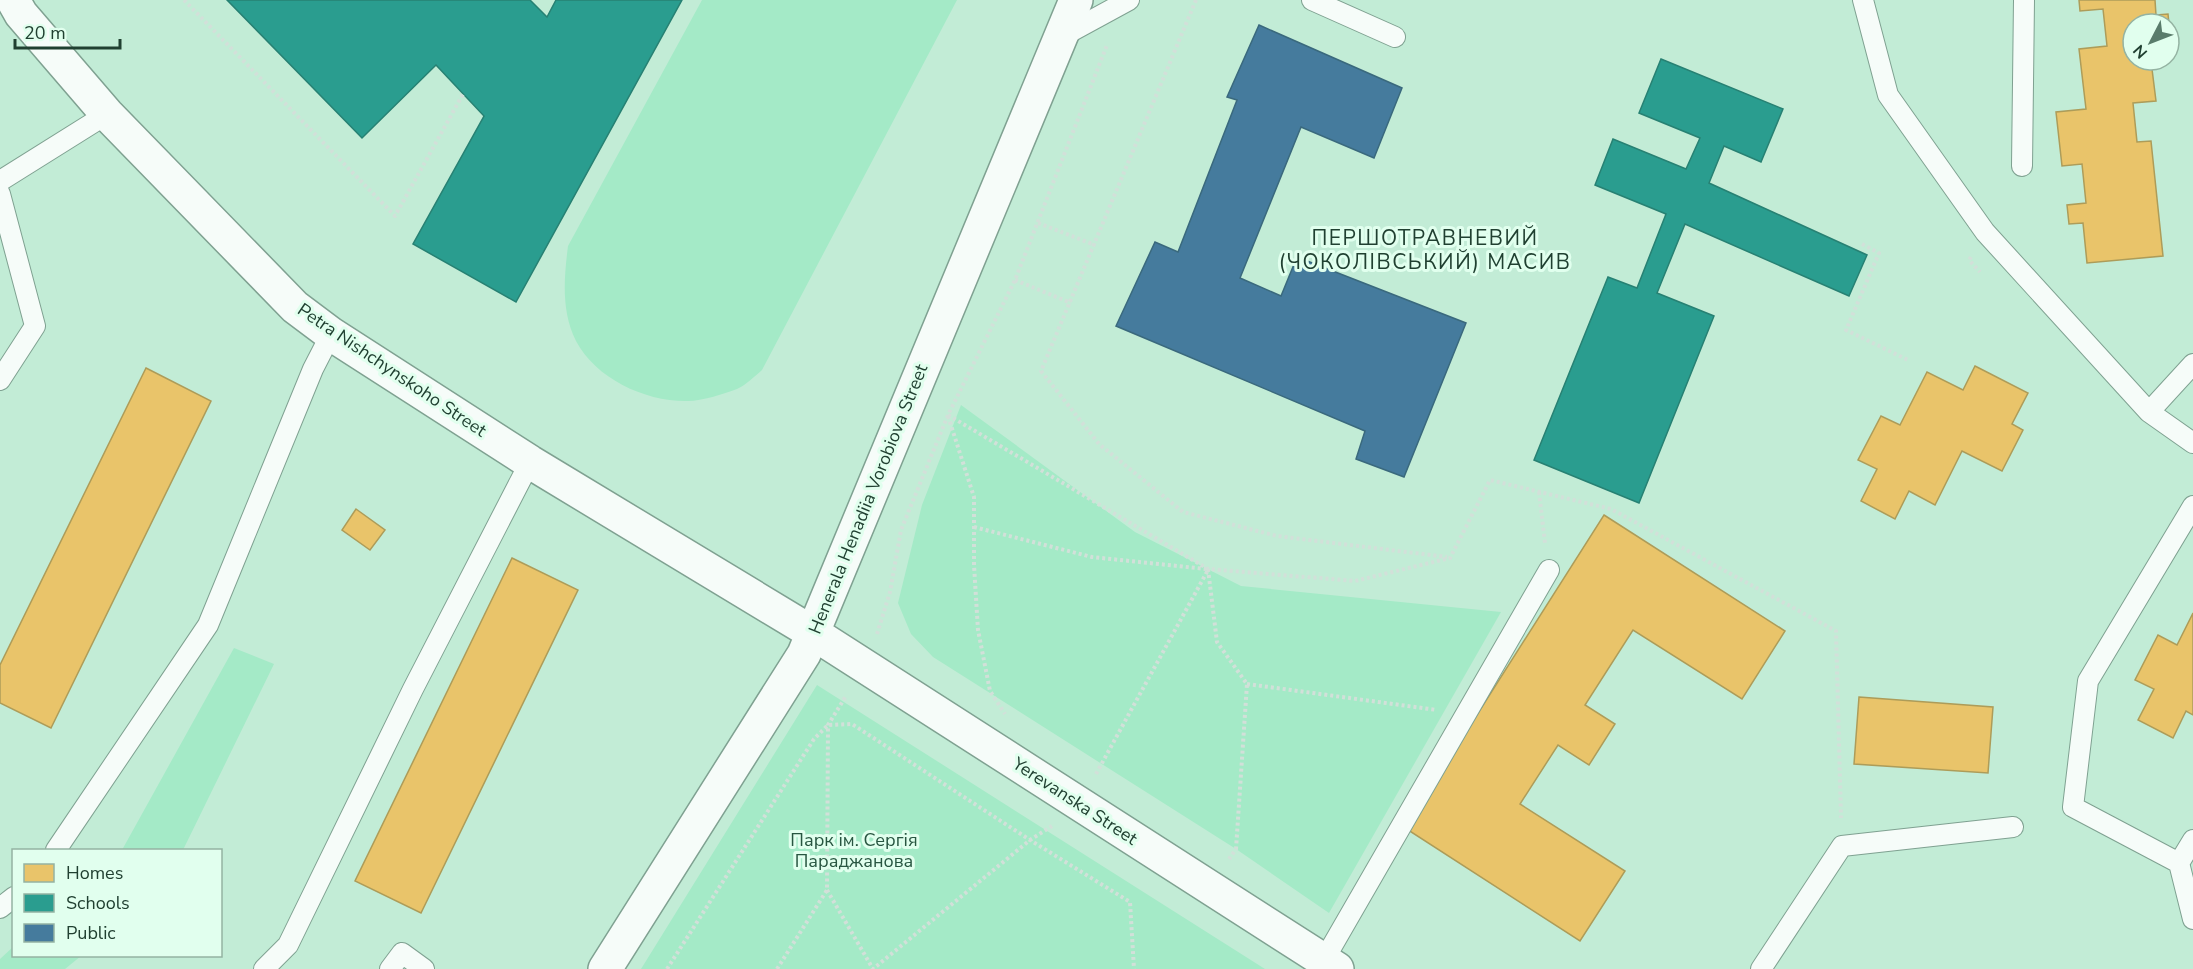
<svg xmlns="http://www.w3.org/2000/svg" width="2193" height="969" viewBox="0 0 2193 969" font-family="'Nunito Sans',sans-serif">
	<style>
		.green { fill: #a4eac7 }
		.homes { fill: #e9c46a; stroke: #ad9c59; stroke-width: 1.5 }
		.schools { fill: #2a9d8f; stroke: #278173; stroke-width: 1.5 }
		.public { fill: #457b9d; stroke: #3a697d; stroke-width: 1.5 }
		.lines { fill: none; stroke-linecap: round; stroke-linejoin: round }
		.lane-casing { stroke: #7fa191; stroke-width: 22 }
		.street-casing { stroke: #7fa191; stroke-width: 36 }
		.path { stroke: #d2e0d9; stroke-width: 4; stroke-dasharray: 3 3; stroke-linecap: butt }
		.lane { stroke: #f6fcf9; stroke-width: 20 }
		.street { stroke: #f6fcf9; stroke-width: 33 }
		.labels { text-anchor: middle; stroke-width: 6; stroke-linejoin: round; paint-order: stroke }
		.street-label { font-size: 18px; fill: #204031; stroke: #e1ffee }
		.park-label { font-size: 18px; fill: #285641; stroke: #e1ffee }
		.quarter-label { font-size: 21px; letter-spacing: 1.5px; fill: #204031; stroke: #e1ffee }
	</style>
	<rect width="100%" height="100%" fill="#c2ecd6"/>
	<path class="green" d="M702 0H957L762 370C755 376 746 385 737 389 723 394 702 401 688 401 646 402 596 379 576 341 561 311 564 278 568 246Z
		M961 405 1135 532 1241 586 1501 612 1329 913 1236 849 933 657 911 634 898 603 922 505Z
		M234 648 274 664 183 850H122Z
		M817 685 1265 969H641Z
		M13 947 14 956H81L65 969H0V959Z"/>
	<path class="homes" d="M2079 0H2155L2156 15 2168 14 2169 24H2133V60H2163L2151 61 2156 101 2133 103 2137 142 2151 141 2163 256 2087 263 2083 223 2069 224 2067 205 2086 203 2082 164 2062 166 2056 112 2086 109 2079 49 2107 46 2103 9 2080 11Z
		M1975 366 2028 393 2012 424 2023 430 2002 471 1962 451 1935 505 1909 491 1895 519 1861 501 1877 469 1858 460 1881 416 1900 425 1927 372 1963 390Z
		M146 368 211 401 51 728 0 703V665Z
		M356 509 385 530 370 550 342 530Z
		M1604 515 1785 631 1742 699 1633 630 1585 705 1615 724 1589 765 1558 745 1520 804 1625 871 1580 941 1405 828Z
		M512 558 578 590 421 913 355 881Z
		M2193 613V715L2186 711 2173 738 2138 720 2154 689 2135 680 2158 635 2177 645Z
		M1859 697 1993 707 1988 773 1854 764Z"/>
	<path class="schools" d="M227 0H530L547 17 556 0H682L516 302 413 244 484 116 436 65 362 138Z
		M1661 59 1783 109 1761 162 1724 146 1709 183 1867 255 1849 296 1685 224 1657 293 1714 316 1639 503 1534 460 1608 277 1637 288 1666 214 1595 185 1613 139 1686 169 1700 138 1639 113Z"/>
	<path class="public" d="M1259 25 1402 88 1374 158 1301 127 1240 278 1281 296 1297 257 1466 323 1404 477 1356 459 1365 431 1116 326 1155 242 1178 252 1237 100 1227 97Z"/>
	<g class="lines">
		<g class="lane-casing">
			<path id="lane" d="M1312 0 1395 37
				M1863 0 1888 95 1985 232 2149 412 2193 443
				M1061 37 1129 0
				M2022 166 2024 0
				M0 181 107 114
				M0 194 35 326 0 380
				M2149 412 2193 364
				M2193 506 2088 681 2073 807 2179 863 2193 919
				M56 850 208 625 313 369 331 334
				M2179 863 2193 840
				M0 908 14 897
				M1324 960 1549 570
				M264 969 288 945 413 689 530 462
				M390 969 402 953 424 969
				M1761 969 1842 846 2013 827"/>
		</g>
		<g class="street-casing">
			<path id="street" d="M13 0 21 14 107 114 295 307 331 334 530 462 813 633 1337 969
				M605 969 804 654 1076 0"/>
		</g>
		<path class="path" d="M184 0 395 216 463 94
			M1196 0 1041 371 1099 444 1183 512 1277 536 1447 557
			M1038 223 1095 245
			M1862 244 1879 253 1846 330 1908 360
			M1971 257 1969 260 1980 272
			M1015 280 1071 303
			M948 415 1208 569 1355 581 1450 558 1490 480 1611 509 1836 631 1841 818
			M948 416 974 497V565L978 630 990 691 1005 714
			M1539 492 1545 543
			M974 527 1092 557 1206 569
			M1208 569 1217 642 1247 684 1236 849 1229 859
			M877 634 890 592 901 530 948 415 1015 280 1107 45
			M1247 684 1437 710
			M1096 774 1208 570
			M827 890 873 969 1030 840 1052 826
			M667 969 814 739 828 725 852 724 1030 840 1130 902 1134 969
			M777 969 827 890 828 725 846 696"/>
		<use href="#lane" class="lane"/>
		<use href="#street" class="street"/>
	</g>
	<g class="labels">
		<g class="street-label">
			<text transform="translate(392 370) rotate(34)" y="6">Petra Nishchynskoho Street</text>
			<text transform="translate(868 499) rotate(-68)" y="6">Henerala Henadiia Vorobiova Street</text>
			<text transform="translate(1075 801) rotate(33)" y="6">Yerevanska Street</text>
		</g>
		<g class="park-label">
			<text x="854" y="846">Парк ім. Сергія<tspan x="854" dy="21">Параджанова</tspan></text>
		</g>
		<g class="quarter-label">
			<text x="1425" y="245">ПЕРШОТРАВНЕВИЙ<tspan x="1425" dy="24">(ЧОКОЛІВСЬКИЙ) МАСИВ</tspan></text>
		</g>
	</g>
	<rect x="12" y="849" width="210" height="108" fill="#e1ffee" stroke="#94b3a2" stroke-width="1.5"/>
	<rect x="24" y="864" width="30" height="18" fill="#e9c46a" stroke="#94b3a2" stroke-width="1.5"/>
	<text x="66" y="879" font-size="18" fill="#204031">Homes</text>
	<rect x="24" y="894" width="30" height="18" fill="#2a9d8f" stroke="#94b3a2" stroke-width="1.5"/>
	<text x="66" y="909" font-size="18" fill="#204031">Schools</text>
	<rect x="24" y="924" width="30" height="18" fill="#457b9d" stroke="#94b3a2" stroke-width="1.5"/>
	<text x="66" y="939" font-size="18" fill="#204031">Public</text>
	<g transform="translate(2151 42) rotate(228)"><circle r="28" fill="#e1ffee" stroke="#94b3a2" stroke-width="1.5"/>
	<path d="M0-4.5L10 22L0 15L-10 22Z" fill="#597c6b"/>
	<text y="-9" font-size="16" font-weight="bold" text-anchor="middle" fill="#204031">N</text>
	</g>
	<path d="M15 39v9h105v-9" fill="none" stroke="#204031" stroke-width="3"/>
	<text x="24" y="39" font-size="18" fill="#204031" stroke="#e1ffee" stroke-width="4.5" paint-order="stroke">20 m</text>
</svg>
